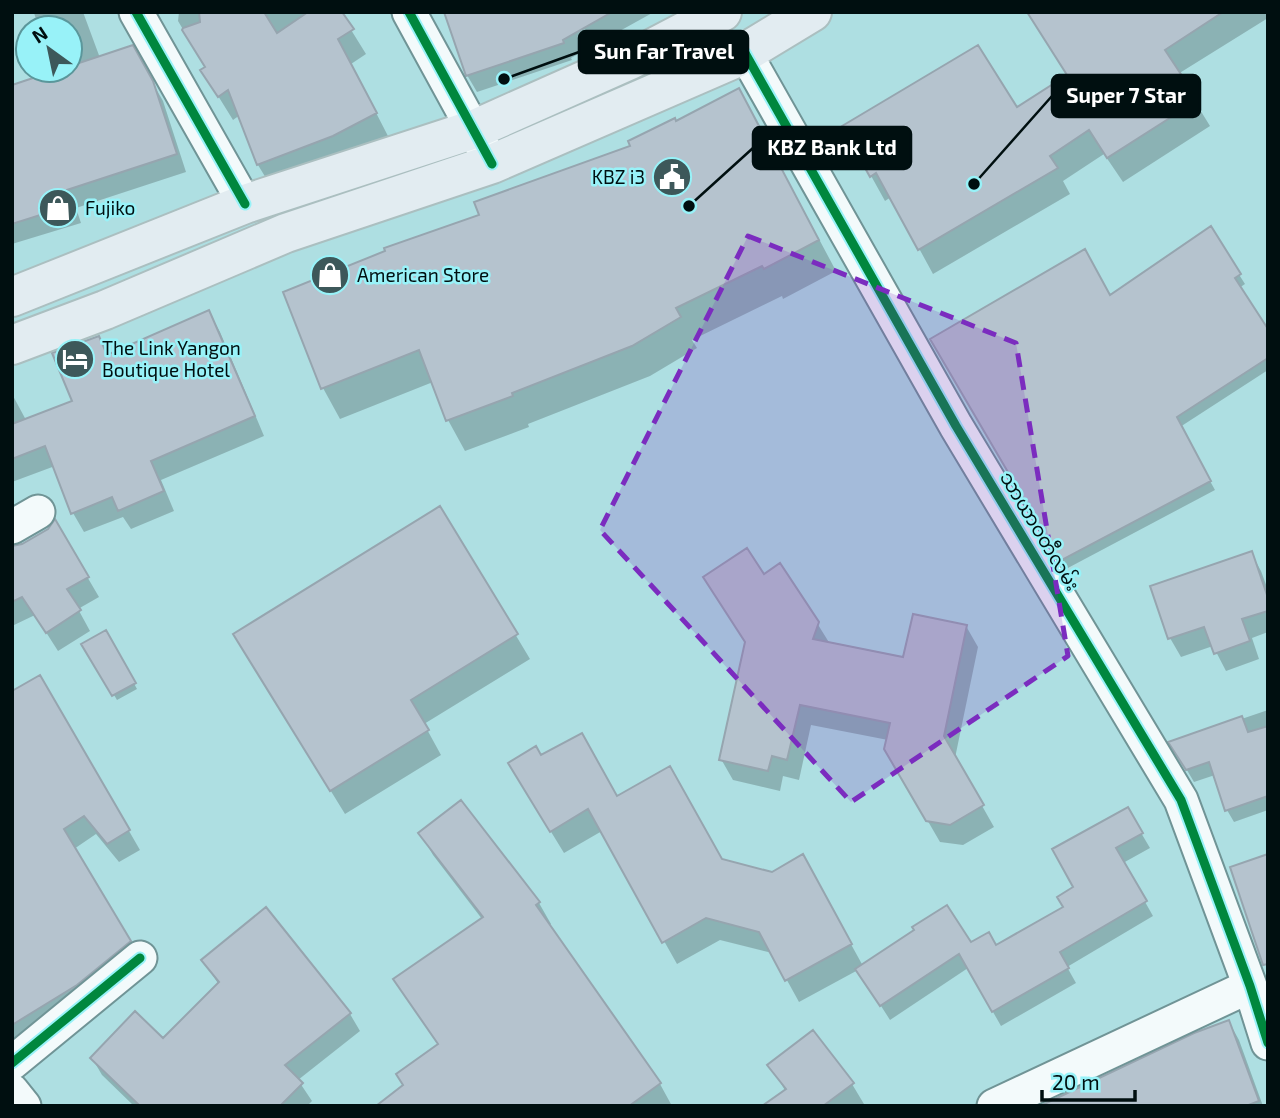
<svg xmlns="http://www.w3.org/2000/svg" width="1280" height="1118" viewBox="0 0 1280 1118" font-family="'Exo 2','Noto Sans Myanmar',sans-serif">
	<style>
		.shadow { fill: #0003 }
		.building { fill: #b5c3ce; stroke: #96a5af; stroke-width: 2 }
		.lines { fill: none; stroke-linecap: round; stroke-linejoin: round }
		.minor-casing { stroke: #709496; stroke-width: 37 }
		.primary-casing { stroke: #abbfc0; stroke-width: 42 }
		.minor { stroke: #f3fafb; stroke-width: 33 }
		.primary { stroke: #e2ecf1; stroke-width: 38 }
		.cycleway-casing { stroke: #98f2f8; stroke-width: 13 }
		.cycleway { stroke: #00873e; stroke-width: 9 }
		.marked { fill: #7b2cbf; fill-opacity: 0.2; stroke: #7b2cbf; stroke-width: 5; stroke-dasharray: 14 9; stroke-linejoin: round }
		.labels { text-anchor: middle; stroke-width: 5; stroke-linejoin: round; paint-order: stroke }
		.poi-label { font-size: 19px; fill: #000f10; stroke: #98f2f8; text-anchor: start }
		.street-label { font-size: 19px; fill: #000f10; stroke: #98f2f8 }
		.leader { fill: none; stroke: #000f10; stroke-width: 2.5 }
		.callout-dot { fill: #000f10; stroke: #98f2f8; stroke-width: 2.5 }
		.callout { fill: #000f10; stroke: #000f10; stroke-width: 2.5 }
		.callout-label { font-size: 21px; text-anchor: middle; font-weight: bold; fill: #fff }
	</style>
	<rect width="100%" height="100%" fill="#aedfe2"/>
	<path class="shadow" d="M37 12H83L100 58 132 47 163 101 186 172 76 208 81 223 12 244V87L55 73 54 70H70V28H39L34 13Z
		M179 12H340L366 54 351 64 389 138 272 188 258 165 240 115 233 120 202 70 206 68 178 21Z
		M446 12H654L571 58 572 60 477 92 467 75Z
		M1027 12H1268V18L1178 74 1210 126 1123 182 1104 154 1063 181 1070 194 933 274 891 197 885 201 844 127 1016 110 1068 76Z
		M756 121 836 271 783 299 782 296 692 340 697 348 650 376 528 424 529 427 465 451 448 420 433 382 340 419 323 388 481 216 632 147 676 123Z
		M1210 229 1245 284 1239 288 1268 332V370L1180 427 1215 490 1066 569 932 340 1110 297Z
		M209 312 220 332 264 436 161 480 174 511 131 529 123 517 84 532 73 513 55 466 12 482V394L26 420 74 402 98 338 108 356Z
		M440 509 530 659 424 724 441 755 345 814 249 658Z
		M55 522 99 597 78 609 90 631 58 651 35 615 12 626V548L22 546 49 530Z
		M1251 553 1261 571 1268 590V632L1252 638 1259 659 1226 671 1213 646 1181 657 1170 638 1152 587Z
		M763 576 817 623 830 644 904 659 966 626 978 647 955 758 994 827 963 845 940 842 886 749 888 740 811 725 799 780 783 776 780 791 733 780 721 759Z
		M106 632 137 689 117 700 84 644Z
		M40 677 140 850 119 862 96 834 74 849 141 962 12 1048V807Z
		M1268 710V810L1234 822 1227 810 1215 775 1194 782 1171 743Z
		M540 757 617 798 721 860 772 874 815 879 863 966 970 945 995 947 1065 908 1127 809 1150 848 1123 863 1153 916 1067 967 1076 983 1001 1026 968 968 890 1020 858 970 799 1002 772 953 720 940 677 964 602 831 564 853 523 786Z
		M421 834 539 903 551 924 548 926 660 1084 672 1106H379L404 1086 439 1046 395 980 482 919 433 855Z
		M203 960 350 1014 360 1031 298 1080 312 1101 307 1106H134L102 1075 92 1058 163 1040 219 985Z
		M1229 1022 1239 1040 1263 1106H1045Z
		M770 1065 852 1084 864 1104 765 1106 786 1092Z"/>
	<path class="building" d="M199 12H264L277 33 308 12H342L354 29 338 39 377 113 333 136 257 165 228 90 218 97 200 70 205 67 182 30 183 28 200 22Z
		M444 12H612L563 40 564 43 466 76Z
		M1027 12H1223L1165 50 1198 100 1107 158 1089 130 1050 156 1058 168 918 250 876 173 870 177 842 126 978 45 1017 107 1067 75Z
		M133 45 153 81 177 154 67 190 72 205 12 224V85L57 70H70V66Z
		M739 88 819 240 764 269 762 266 676 308 681 317 632 346 512 393 513 396 446 421 419 350 321 389 283 292 385 251 384 248 479 215 474 202 630 146 628 141 675 118 676 121Z
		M1211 226 1241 274 1235 278 1268 329V358L1177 417 1211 481 1060 561 930 339 1085 249 1110 295Z
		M209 310 255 416 151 461 164 491 118 511 112 497 71 514 45 446 12 459V424L72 401 52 353 99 336 107 355Z
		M440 506 518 634 411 700 429 730 330 791 233 634Z
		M55 519 89 577 67 589 81 610 46 633 22 597 12 602V546L22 544 48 529Z
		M747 548 764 574 780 563 819 622 813 639 903 657 913 614 967 625 944 736 984 805 950 825 926 821 884 749 890 723 800 705 787 760 772 756 768 771 719 760 745 642 703 577Z
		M1252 551 1268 598V611L1242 619 1250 641 1214 654 1204 627 1168 639 1150 586Z
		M106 630 136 683 112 696 81 644Z
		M40 675 130 830 107 844 84 816 64 829 131 941 77 985 12 1025V691Z
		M1242 716 1248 732 1268 726V796L1225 811 1209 762 1186 770 1168 742Z
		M582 733 617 796 670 766 722 859 772 872 803 854 852 944 785 981 759 932 706 918 662 943 588 809 550 832 508 763 536 746 541 755Z
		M461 800 540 902 536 905 661 1083 629 1106H376L403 1085 396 1074 438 1044 393 979 483 917 418 833Z
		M1128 807 1143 833 1116 848 1147 901 1060 952 1069 968 992 1012 959 954 880 1006 855 969 914 930 912 927 947 905 971 942 989 932 996 945 1063 907 1057 897 1073 887 1052 849Z
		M1268 854V964L1263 965 1230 867Z
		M266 907 351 1013 285 1065 303 1083 280 1106H140L90 1058 135 1011 163 1038 219 982 201 960Z
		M1229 1020 1259 1101 1246 1106H1040L1194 1033Z
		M813 1030 854 1083 823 1106H762L786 1089 767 1065Z"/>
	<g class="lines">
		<g class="minor-casing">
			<path id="minor" d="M136 12 245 204
				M409 12 485 151
				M745 53 956 426 1181 800 1250 986 1268 1043
				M12 527 38 512
				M12 1063 140 958
				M12 1091 24 1106
				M994 1106 1250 986"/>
		</g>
		<g class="primary-casing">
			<path id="primary" d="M12 297 245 204 475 129 630 60 722 12
				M12 345 105 310 286 233 492 164 736 58 812 12"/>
		</g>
		<use href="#minor" class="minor"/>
		<use href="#primary" class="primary"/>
		<g class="cycleway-casing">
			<path id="cycleway" d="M136 12 245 204
				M409 12 492 164
				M745 53 956 426 1181 800 1250 986 1268 1043
				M12 1063 140 958"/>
		</g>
		<use href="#cycleway" class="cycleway"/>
	</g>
	<path class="marked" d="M748 236 1016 343 1068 656 851 802 600 530Z"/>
	<defs>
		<g id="civic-disc" transform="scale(2.0125)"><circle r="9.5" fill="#3d585a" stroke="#98f2f8"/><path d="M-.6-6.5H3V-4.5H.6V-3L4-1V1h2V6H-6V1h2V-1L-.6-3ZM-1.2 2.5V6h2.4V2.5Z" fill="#fff"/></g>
		<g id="shop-disc" transform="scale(2.0125)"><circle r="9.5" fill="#3d585a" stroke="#98f2f8"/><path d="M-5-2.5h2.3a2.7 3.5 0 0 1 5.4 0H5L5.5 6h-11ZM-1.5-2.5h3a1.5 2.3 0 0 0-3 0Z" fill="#fff"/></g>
		<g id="hotel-disc" transform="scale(2.0125)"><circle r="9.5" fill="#3d585a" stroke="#98f2f8"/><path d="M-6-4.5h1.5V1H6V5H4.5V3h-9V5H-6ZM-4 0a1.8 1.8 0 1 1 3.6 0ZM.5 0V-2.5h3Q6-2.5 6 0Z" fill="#fff"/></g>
	</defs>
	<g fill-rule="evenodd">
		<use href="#civic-disc" x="672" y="177"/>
		<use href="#shop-disc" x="58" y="208"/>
		<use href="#shop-disc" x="330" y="275"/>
		<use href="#hotel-disc" x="75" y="359"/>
	</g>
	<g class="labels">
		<g class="poi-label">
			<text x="645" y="184" text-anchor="end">KBZ i3</text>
			<text x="85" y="215">Fujiko</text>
			<text x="357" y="282">American Store</text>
			<text x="102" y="355">The Link Yangon<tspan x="102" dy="22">Boutique Hotel</tspan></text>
		</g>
		<g class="street-label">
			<text transform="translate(1040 531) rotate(59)" y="7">သာယာဝတီလမ်း</text>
		</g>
	</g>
	<path class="leader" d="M504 79L579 52M974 184L1052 96M689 206L753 148"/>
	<g class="callout-dot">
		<circle cx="504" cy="79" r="7"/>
		<circle cx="974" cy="184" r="7"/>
		<circle cx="689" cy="206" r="7"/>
	</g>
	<g class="callout">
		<rect x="579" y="31" width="169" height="42" rx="7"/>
		<rect x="1052" y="75" width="148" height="42" rx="7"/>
		<rect x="753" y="127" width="158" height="42" rx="7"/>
	</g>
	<g class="callout-label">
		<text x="664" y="59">Sun Far Travel</text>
		<text x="1126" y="103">Super 7 Star</text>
		<text x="832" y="155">KBZ Bank Ltd</text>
	</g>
	<rect width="1280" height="1118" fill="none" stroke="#000f10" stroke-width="28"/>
	<g transform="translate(49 49) rotate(327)"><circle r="33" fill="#98f2f8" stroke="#5b979b" stroke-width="2"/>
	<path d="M0-5L12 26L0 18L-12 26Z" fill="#3d585a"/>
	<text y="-10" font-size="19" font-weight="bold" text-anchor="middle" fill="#000f10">N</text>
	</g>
	<path d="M1042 1090v10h93v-10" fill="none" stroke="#000f10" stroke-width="3.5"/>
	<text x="1052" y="1090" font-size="21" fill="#000f10" stroke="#98f2f8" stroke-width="5" paint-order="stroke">20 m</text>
</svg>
